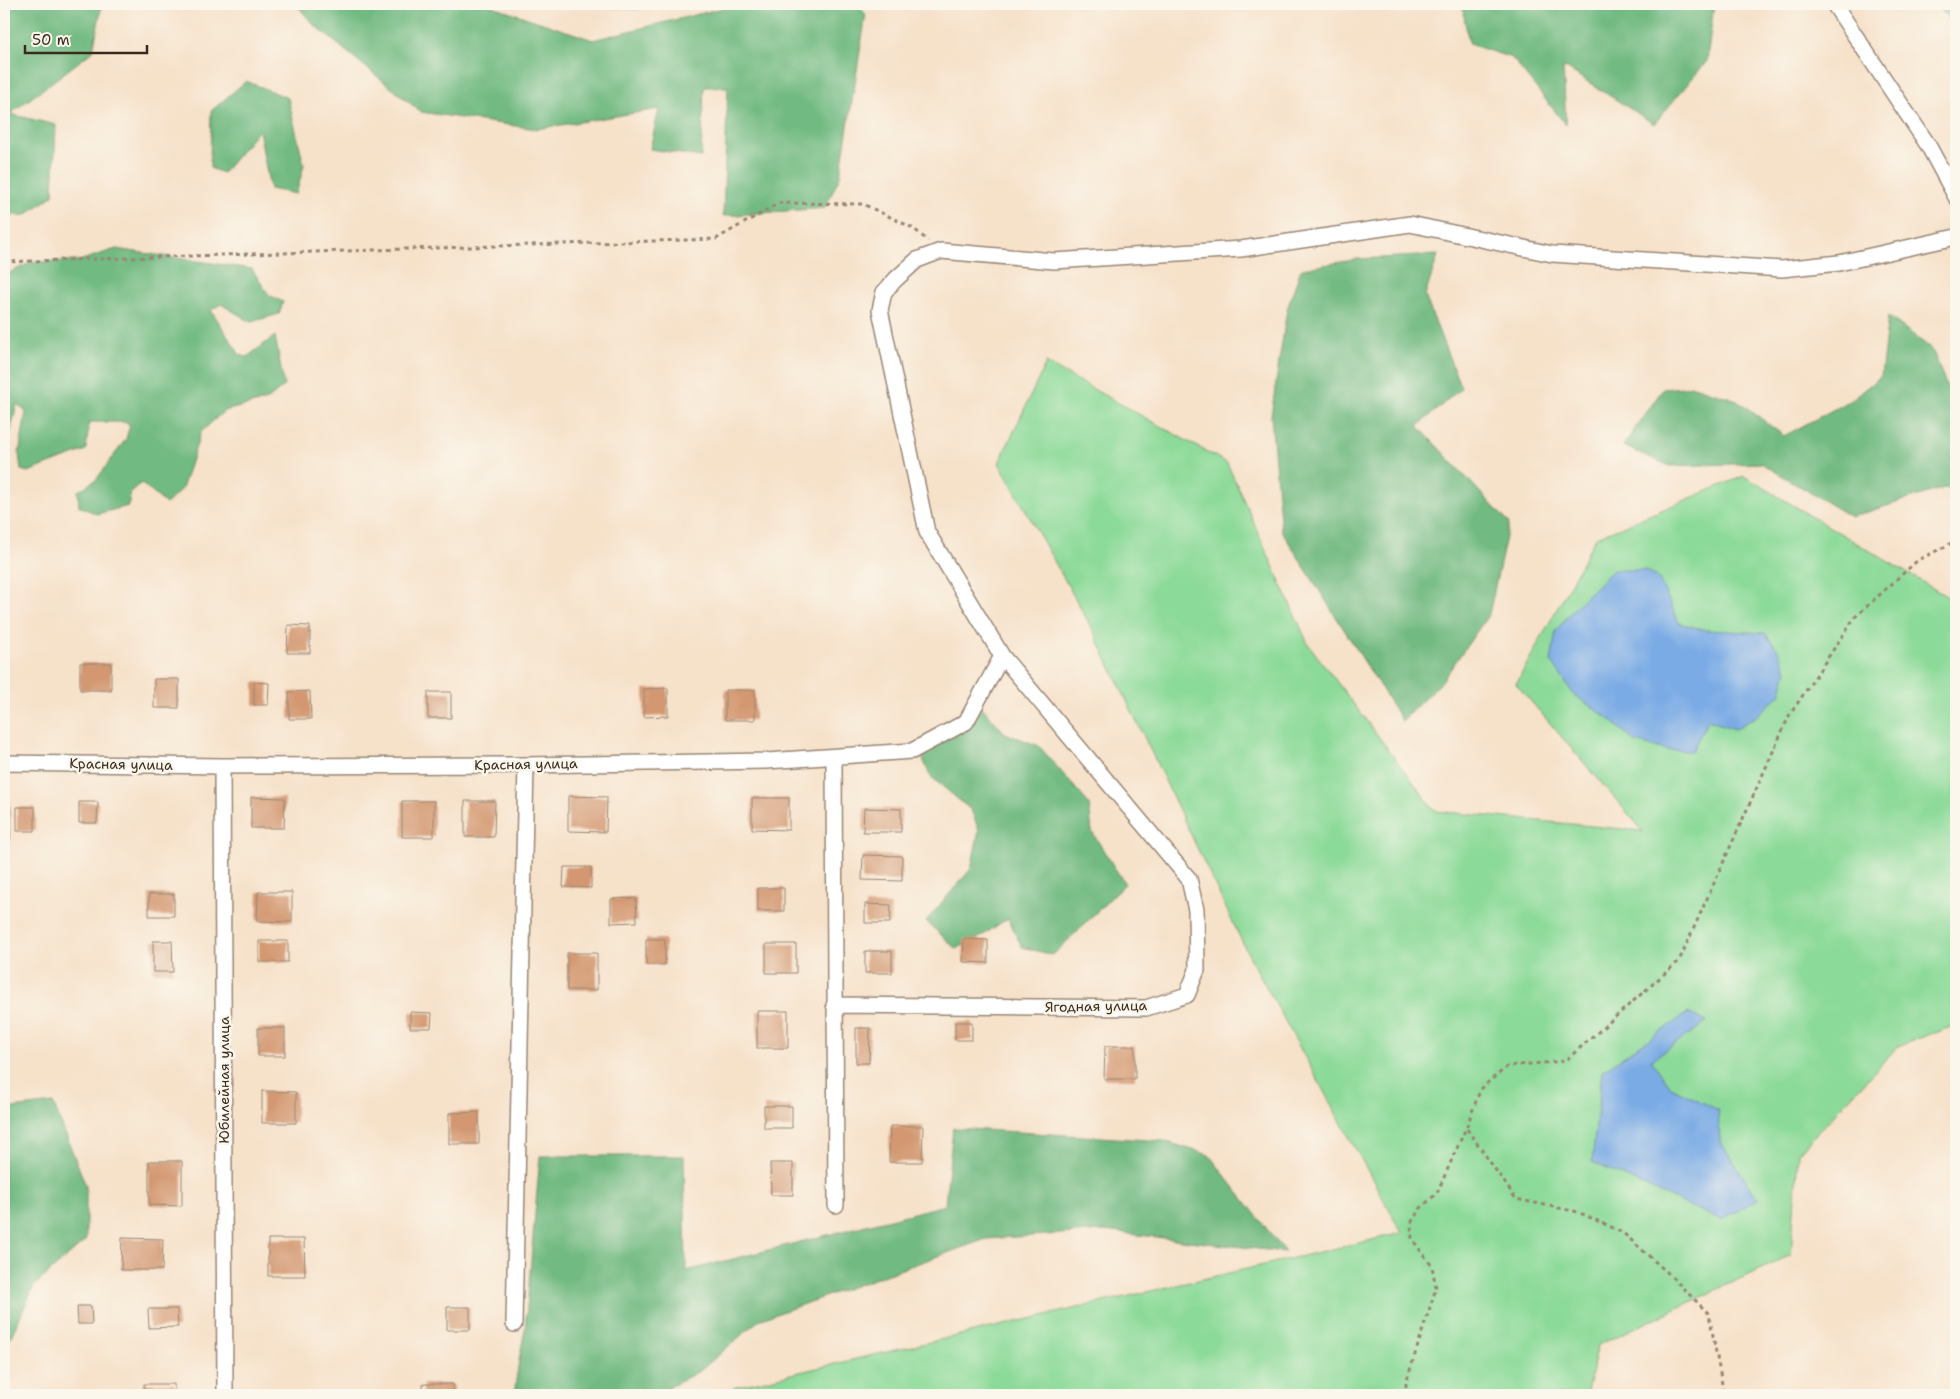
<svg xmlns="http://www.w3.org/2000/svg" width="1960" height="1399" viewBox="0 0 1960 1399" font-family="'Shantell Sans',sans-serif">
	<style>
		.green { fill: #8cda99; stroke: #64825c }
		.forest { fill: #71ba81; stroke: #567250 }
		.water { fill: #7aabe5; stroke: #5a6a82 }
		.building { fill: #d39871 }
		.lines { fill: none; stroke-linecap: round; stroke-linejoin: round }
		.street-casing { stroke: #988674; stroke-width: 18 }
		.path { stroke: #988674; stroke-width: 3; stroke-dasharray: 4 4; stroke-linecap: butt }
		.street { stroke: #fff; stroke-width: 15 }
		.labels { text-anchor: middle; stroke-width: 5; stroke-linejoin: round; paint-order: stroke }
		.street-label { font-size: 14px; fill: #3b2a1e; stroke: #fbf7ec }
	</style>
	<rect width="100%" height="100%" fill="#fbf7ec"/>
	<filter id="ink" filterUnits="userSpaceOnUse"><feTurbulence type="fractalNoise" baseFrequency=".02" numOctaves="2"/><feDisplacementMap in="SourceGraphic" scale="10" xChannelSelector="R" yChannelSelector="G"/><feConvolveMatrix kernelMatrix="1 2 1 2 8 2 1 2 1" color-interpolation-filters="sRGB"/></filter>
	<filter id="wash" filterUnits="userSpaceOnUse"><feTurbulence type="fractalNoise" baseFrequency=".0096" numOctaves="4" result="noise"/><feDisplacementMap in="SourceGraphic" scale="20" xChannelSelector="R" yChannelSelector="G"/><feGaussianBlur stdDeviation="1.12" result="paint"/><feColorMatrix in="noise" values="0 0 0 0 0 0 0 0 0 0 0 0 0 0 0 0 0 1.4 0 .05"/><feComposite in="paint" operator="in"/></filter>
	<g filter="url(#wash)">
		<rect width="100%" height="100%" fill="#f6e1c9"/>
		<path class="green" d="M1046 363 1227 463 1308 644 1435 811 1643 831 1516 684 1596 537 1744 476 1956 602V1025L1898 1046 1798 1153 1791 1255 1598 1345 1586 1395H725L735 1387 1402 1233 1247 952 1093 630 999 463Z"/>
		<path class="forest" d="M4 4H102L93 51 10 114 56 125 53 195 26 215 4 216Z
			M296 4H486L593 40 739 4H855L866 14 840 176 825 208 723 216 728 87H704L701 157 650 149 659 109 536 129 421 112 313 24Z
			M1464 4H1714L1707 61 1654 124 1563 66 1566 125 1512 58 1469 44 1462 5Z
			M1934 4H1956V26Z
			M246 81 288 98 304 165 296 194 270 189 259 130 223 173 210 168 211 111Z
			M116 249 252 269 269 295 283 302 279 314 251 322 221 304 211 310 240 355 247 357 275 336 284 386 267 400 224 411 201 432 182 489 166 504 141 483 131 491 128 506 97 514 79 506 78 491 96 480 126 439 130 425 124 422H89L86 450 28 472 21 470 19 454 26 412 17 404 4 460 5 275 32 262 79 261Z
			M1438 255 1425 296 1461 388 1418 426 1509 523 1489 614 1442 681 1402 721 1281 530 1271 416 1287 309 1301 269 1358 259Z
			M1888 316 1932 349 1956 410V491L1944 488 1851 517 1761 463 1670 466 1623 446 1663 389 1693 386 1737 400 1784 436 1851 400 1881 376Z
			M980 705 1005 733 1039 746 1089 804 1092 832 1125 884 1053 955 1022 947 1008 918 982 936 956 949 926 921 971 869 979 830 971 810 930 776 921 754Z
			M53 1103 86 1186V1240L34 1286 10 1339H4V1109Z
			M953 1128 1164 1141 1209 1155 1285 1252 1104 1231 986 1239 759 1320 701 1370 655 1395H514L519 1360 525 1330 540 1156H684L686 1271 945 1205Z"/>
		<path class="water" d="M572 4H671L635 9Z
			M1613 570H1645L1659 579 1679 623 1705 630 1765 633 1778 650 1787 671 1780 695 1755 717 1735 729 1708 720 1692 751 1667 750 1635 742 1611 720 1574 695 1551 661 1556 631 1576 606Z
			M1688 1013 1707 1022 1651 1060 1671 1087 1718 1110 1720 1141 1758 1199 1721 1220 1592 1162 1602 1071Z"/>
		<g id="blocks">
			<path class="building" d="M288 625 310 626V653H287Z
				M80 663H111V690H80Z
				M154 679H179V708H154Z
				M254 682 269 683 268 705H254Z
				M668 688V716L644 717V689Z
				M725 690H755V720H725Z
				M310 691 311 719H289V692Z
				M428 692H451V718H428Z
				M568 796 607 797 606 832 568 831Z
				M251 797 285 798 284 828H251Z
				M752 798H789V830L752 829Z
				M402 801H434V837H402Z
				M465 801H495L494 837H465Z
				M79 802H98L97 823H79Z
				M4 805H10V841H4Z
				M17 807H35V831H17Z
				M864 808 901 809V832H863Z
				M863 855 902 856V881L862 880Z
				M564 867H591V888L563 887Z
				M758 888H784V911H758Z
				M258 892H292V922L257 921Z
				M149 894H174V916H149Z
				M636 898 637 922 611 923V899Z
				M865 904 891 905 890 923H865Z
				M646 939H665V965H646Z
				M964 939 988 940V963L963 962Z
				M153 941H172L173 972H153Z
				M259 941H288V962H259Z
				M766 944H796V973H766Z
				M865 951H892V973H865Z
				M567 953H597V990H567Z
				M757 1011H788V1048H757Z
				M410 1012 432 1013 431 1028H410Z
				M955 1022H972V1040H955Z
				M258 1028H285V1056H258Z
				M856 1028H870L869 1063H856Z
				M1105 1046H1135V1079H1104Z
				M262 1091 296 1092V1123H262Z
				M764 1106H792V1128H764Z
				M479 1112V1144H449V1113Z
				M890 1126H923L922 1162H889Z
				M149 1161H182V1206L149 1205Z
				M770 1163H793V1195H771Z
				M122 1238 163 1239 162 1270H121Z
				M268 1239H304L305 1276H268Z
				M77 1306H91L92 1324H78Z
				M447 1307H470V1330H447Z
				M148 1309H177L178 1327 149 1328Z
				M144 1384H174V1395H144Z
				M423 1384H453L454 1395H423Z"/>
		</g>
	</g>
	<g filter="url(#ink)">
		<use href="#blocks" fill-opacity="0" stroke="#988674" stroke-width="1"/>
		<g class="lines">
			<g class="street-casing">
				<path id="street" d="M1834 4 1928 145 1956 197
					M834 757 836 1205
					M4 763 222 766 526 765 767 761 912 751 966 722 1002 656
					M222 766 225 1395
					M834 1005 1146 1008 1187 995 1197 970 1196 910 1189 879 1002 656 927 532 880 310 884 292 896 279 917 260 941 251 1054 261 1241 249 1410 224 1552 254 1782 269 1839 263 1956 237
					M514 1324 526 765"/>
			</g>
			<path class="path" d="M4 262 716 239 779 203 863 204 913 228 928 241
				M1467 1129 1516 1199 1578 1212 1622 1232 1668 1273 1709 1314 1724 1395
				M1406 1395V1383L1436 1288 1432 1266 1412 1239 1411 1223 1420 1209 1437 1193 1466 1128 1481 1088 1508 1066 1565 1061 1679 961 1789 716 1855 617 1918 560 1956 541"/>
			<use href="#street" class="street"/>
		</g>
	</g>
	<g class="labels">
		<g class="street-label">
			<text transform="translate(121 764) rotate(1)" y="5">Красная улица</text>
			<text transform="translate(526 764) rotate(-1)" y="5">Красная улица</text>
			<text transform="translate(1096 1006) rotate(-1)" y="5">Ягодная улица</text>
			<text transform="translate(224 1080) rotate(-90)" y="5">Юбилейная улица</text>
		</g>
	</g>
	<rect width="1960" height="1399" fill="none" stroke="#fbf7ec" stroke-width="20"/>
	<path d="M25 45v8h122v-8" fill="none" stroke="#3b2a1e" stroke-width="2.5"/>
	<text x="32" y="45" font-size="15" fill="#3b2a1e" stroke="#fbf7ec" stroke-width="4" paint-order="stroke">50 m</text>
</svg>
